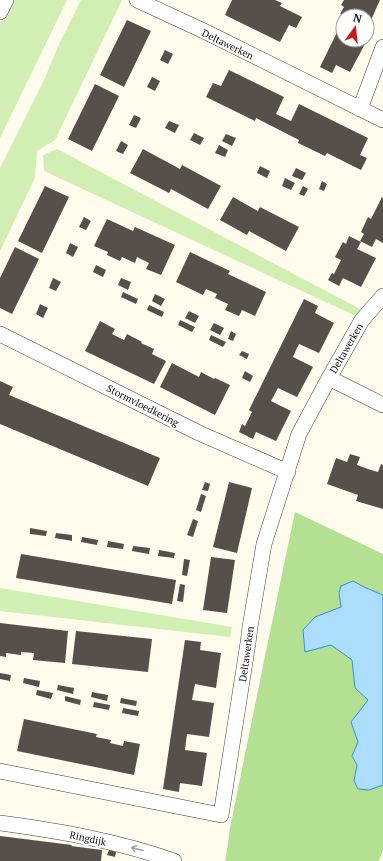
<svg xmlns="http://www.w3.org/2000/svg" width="383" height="861" viewBox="0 0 383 861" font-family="'PT Serif',serif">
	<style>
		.green { fill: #d1eeb3 }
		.forest { fill: #b3e091 }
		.water { fill: #adddfc; stroke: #2d92da }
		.building { fill: #574f49 }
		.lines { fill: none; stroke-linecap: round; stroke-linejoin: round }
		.street-casing { stroke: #404040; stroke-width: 16 }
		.street { stroke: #fff; stroke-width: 15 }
		.oneway { stroke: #9e9e9e }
		.labels { text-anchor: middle; stroke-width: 4; stroke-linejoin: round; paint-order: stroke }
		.street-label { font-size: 10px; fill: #0d0d0d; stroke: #fff }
	</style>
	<rect width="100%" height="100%" fill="#fffcee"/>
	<path class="green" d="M12 0H67L0 138V24Z
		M81 0H122L55 140 37 151 35 178 0 251V168L44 80 59 44Z
		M57 149 362 310 358 317 44 171 43 155Z
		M0 588 232 627 230 637 0 611Z"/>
	<path class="forest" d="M295 512 383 554V595L364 587 353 581 341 586 339 593 342 607 315 617 331 645 352 660 355 688 368 700 351 722 358 742 352 756 357 765 354 781 358 789 369 790 383 785V850L379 861H225L226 857 230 828 264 661Z"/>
	<path class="water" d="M353 581 364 587 383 595V785L369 790 358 789 354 781 357 765 352 756 358 742 351 722 368 700 355 688 352 660 331 645 305 652 303 630 315 617 341 607 339 593 341 586Z"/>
	<path class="building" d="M232 0H275L282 3 280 6 302 17 296 28 289 25 280 42 225 15Z
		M344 0H380L371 20 367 18V16H363L356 12 354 16H344L340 14 344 7 341 5Z
		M127 20 151 31 124 87 100 75Z
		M343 20V40H361L366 42 350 72 336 65 332 73 320 67Z
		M165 50 173 54 168 64 160 60Z
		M229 70 284 97 276 114 291 121 299 104 368 138 360 155 367 158 361 170 327 153 325 156 298 143 299 140 256 118 255 121 206 97 213 83 221 86Z
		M152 77 160 81 155 91 147 87Z
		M95 84 119 96 92 151 68 139Z
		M134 115 141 118 136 128 129 125Z
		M169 121 179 125 175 133 165 128Z
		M194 133 204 138 200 145 190 140Z
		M226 134 236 138 232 146 222 141Z
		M121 141 128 145 123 154 116 151Z
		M219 145 228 150 225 157 215 153Z
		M143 149 180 169 182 165 221 186 208 209 171 189 169 193 130 173Z
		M260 166 270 171 267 178 257 173Z
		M296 168 306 173 302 180 292 176Z
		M285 178 295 183 291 190 282 186Z
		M322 181 327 184 324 191 319 189Z
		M45 186 69 197 42 253 18 241Z
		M303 186 308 189 304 196 299 194Z
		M233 197 258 211 260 207 299 227 286 251 249 231 247 235 220 220Z
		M382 197 383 198V243L376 239 372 247 360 241 364 234 361 232 368 217 371 219Z
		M84 217 91 221 86 230 79 227Z
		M107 219 133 231 135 227 175 245 161 275 146 269 149 263 137 257 135 263 122 257 120 261 107 255 108 252 94 246Z
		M349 236 361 242 357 249 376 258 361 287 343 278 339 286 328 280 332 273 334 274 341 260 335 257 343 242 346 244Z
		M70 243 78 247 73 257 66 253Z
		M15 247 39 259 12 314 0 308V278Z
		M190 252 230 271 228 274 266 292 255 316 242 310 239 316 225 310 228 304 215 298 217 294 206 289 203 295 176 282Z
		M96 265 106 270 103 277 93 272Z
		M53 278 61 282 56 291 49 288Z
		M121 278 131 282 128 290 118 285Z
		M123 292 138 299 136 304 121 297Z
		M155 294 165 299 161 306 152 301Z
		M304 299 318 306 315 313 334 323 319 353 299 344 296 350 293 357 313 367 297 397 278 388 271 401 291 411 276 441 256 432 253 439 239 432 242 424 245 426 252 412 249 410Z
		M40 304 48 308 43 318 36 314Z
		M149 305 164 312 162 317 147 310Z
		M189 311 199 316 195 323 185 318Z
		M180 320 195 327 192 332 178 325Z
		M100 321 115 329 112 334 124 340 127 334 142 342 141 343 154 349 152 354 166 361 154 384 85 351Z
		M214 323 224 328 220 335 210 330Z
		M231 331 236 334 233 341 228 339Z
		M211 335 226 342 223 347 209 340Z
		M242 351 249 354 247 359 239 355Z
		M172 363 199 377 201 372 214 379 215 378 230 385 215 415 160 387Z
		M245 371 253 376 250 382 242 378Z
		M0 381 13 387 9 395 160 458 148 486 0 424Z
		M350 454 360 457 357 465 368 469 378 472 381 464 383 465V509L356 501 358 495 327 484 336 458 347 462Z
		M205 482 210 484 208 491 202 490Z
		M229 482 252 488 237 553 213 547Z
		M201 494 206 496 201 512 196 510Z
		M193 519 198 521 193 537 187 535Z
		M30 528 47 531 46 536 30 534Z
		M56 533 72 535V541L55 538Z
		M82 537 98 540 97 545 81 542Z
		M108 541 124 544 123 549 107 547Z
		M133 546 150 548 149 554 132 551Z
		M159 550 175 553 174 558 158 556Z
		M21 554 176 580 172 604 16 578Z
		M211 557 235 560 227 613 203 610Z
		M184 559 190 560 187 576 182 575Z
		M180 584 185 585 183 602 177 601Z
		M0 623 68 631 65 663 33 660 34 653 21 652V655L6 653V657L0 656Z
		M76 631 152 639 148 672 72 664Z
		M185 640 201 642 200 650 221 653 216 688 195 684 192 700 214 703 209 737 187 734 185 750 207 753 202 786 180 783 179 792 163 789Z
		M0 673 11 675 10 681 0 679Z
		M24 678 40 681 39 687 23 683Z
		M58 685 74 688 73 694 57 690Z
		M37 690 53 693 51 699 36 695Z
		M92 692 108 695 107 701 91 697Z
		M65 696 81 700 80 705 65 701Z
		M121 698 137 701 136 706 120 703Z
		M94 702 110 705 109 710 93 707Z
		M123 708 139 711 138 716 122 713Z
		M24 719 97 734 96 737 111 740 110 743 123 746 124 741 140 744 134 775 17 751Z
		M0 836 72 845 71 846 102 850 101 861H0Z
		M109 850 116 852 115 857 107 855Z"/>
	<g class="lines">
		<g class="street-casing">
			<path id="street" d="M137 0 206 32 383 120
				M0 12 6 0
				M360 109 383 47
				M0 334 199 433 288 472
				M329 378 383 405
				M0 771 221 815 248 643 250 627 264 544 299 434 329 378 362 320 383 296
				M0 823C59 831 118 841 174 861"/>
		</g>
		<use href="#street" class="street"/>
	</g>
	<defs><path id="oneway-shaft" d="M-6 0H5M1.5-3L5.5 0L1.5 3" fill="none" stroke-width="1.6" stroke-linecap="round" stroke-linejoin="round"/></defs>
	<use class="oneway" href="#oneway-shaft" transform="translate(137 849) rotate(-165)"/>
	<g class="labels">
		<g class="street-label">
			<text transform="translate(228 44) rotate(26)" y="4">Deltawerken</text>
			<text transform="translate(346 348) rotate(-60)" y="4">Deltawerken</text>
			<text transform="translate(143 405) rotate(27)" y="4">Stormvloedkering</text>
			<text transform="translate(246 654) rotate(-82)" y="4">Deltawerken</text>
			<text transform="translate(88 838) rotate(12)" y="4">Ringdijk</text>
		</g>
	</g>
	<g transform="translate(355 28) rotate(15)"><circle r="19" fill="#ffffff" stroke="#9e9e9e"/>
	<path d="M0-3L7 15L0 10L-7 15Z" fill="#cb181e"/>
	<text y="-6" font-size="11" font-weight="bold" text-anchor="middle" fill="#0d0d0d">N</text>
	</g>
</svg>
